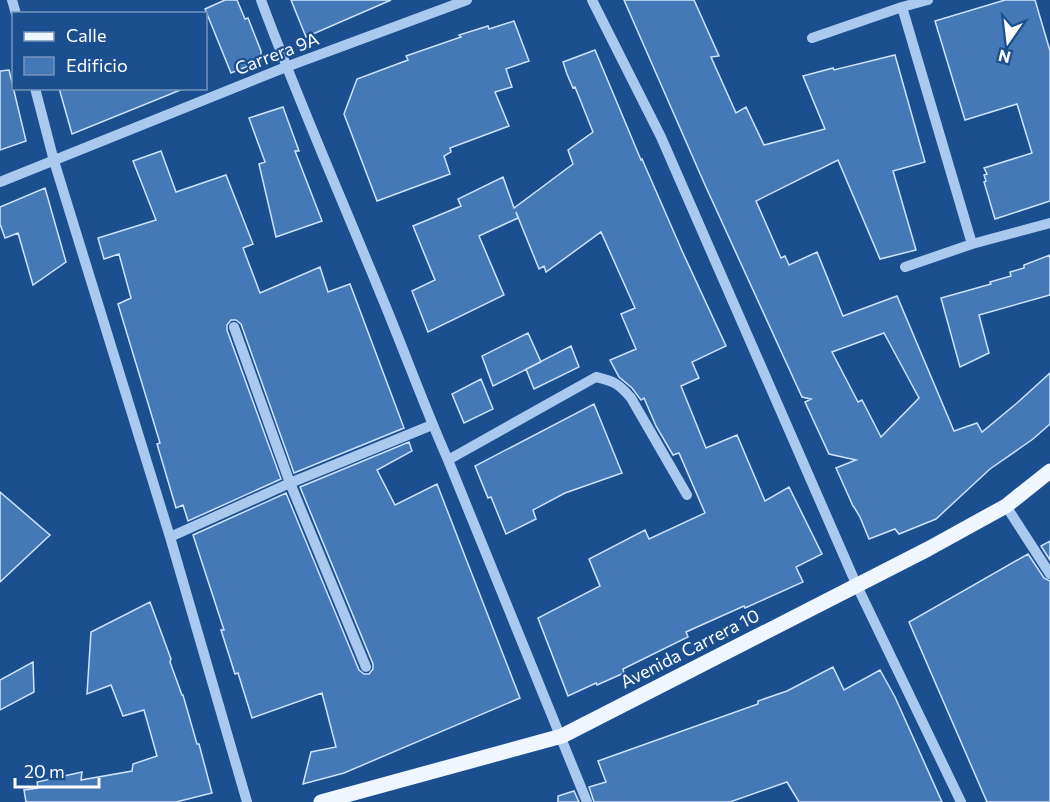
<svg xmlns="http://www.w3.org/2000/svg" width="1050" height="802" viewBox="0 0 1050 802" font-family="Commissioner,sans-serif">
	<style>
		.building { fill: #4478b7; stroke: #cfe3fa; stroke-width: 1.5; fill-rule: evenodd }
		.lines { fill: none; stroke-linecap: round; stroke-linejoin: round }
		.minor { stroke: #a9c9ee; stroke-width: 10 }
		.major { stroke: #f0f6ff; stroke-width: 15 }
		.labels { text-anchor: middle; stroke-width: 4.5; stroke-linejoin: round; paint-order: stroke }
		.street-label { font-size: 18px; fill: #fff; stroke: #1b4f8f }
	</style>
	<rect width="100%" height="100%" fill="#1b4f8f"/>
	<path class="building" d="M225 0H237L245 19 248 18 261 51V61L231 73 205 9Z
		M291 0H391L306 37Z
		M624 0H694L719 56 711 57 736 113 746 107 764 145 825 129 803 76 833 68 834 70 895 55 925 162 893 171 916 250 880 259 838 160 756 201 781 258 785 256 789 265 817 252 843 316 897 296 954 431 977 423 982 432 1017 403 1050 373V424L1033 439 990 469 936 519 899 534 895 529 869 539 860 517 854 507 853 506 836 468 856 460 829 454 805 402 811 399 802 397 796 384 705 185ZM884 333 919 398 881 437 862 400 858 402 832 352Z
		M1005 0H1035L1050 51V201L995 219 984 182 986 181 984 175 987 174 984 168 1032 153 1017 104 965 120 935 21Z
		M514 21 529 61 506 69 512 87 495 92 509 126 450 148 451 152 444 156 450 174 377 201 344 114 357 79 408 60 406 56 461 37 459 35 488 26 489 29Z
		M595 50 641 160 642 159 683 253 726 346 692 362 699 378 681 386 706 448 737 435 765 501 789 487 822 554 796 567 803 582 745 608 744 606 686 632 688 637 623 669 624 673 597 685 596 683 568 696 538 618 600 586 589 559 645 530 649 539 705 513 679 453 673 455 656 426 644 398 641 400 632 388 619 377 610 360 636 349 621 314 635 308 601 232 546 272 544 266 539 269 516 212 518 218 479 236 504 295 428 332 412 291 435 280 413 226 461 206 458 199 503 177 514 208 573 164 568 150 593 132 575 87 573 88 567 74 563 62Z
		M9 70 26 141 0 150V71Z
		M59 88H183V89L72 134Z
		M283 107 299 151H295L322 221 276 237 259 164 265 162 249 118Z
		M161 151 176 192 226 175 253 244 243 248 260 293 320 267 328 292 350 284 404 428 294 473 241 324 236 320H231L227 325V330L281 479 188 521 183 505 176 508 157 444 160 443 118 304 131 298 119 254 104 259 98 238 156 220 133 161Z
		M45 188 66 262 33 285 18 233 5 238 0 224V207Z
		M1050 255V295L979 315 989 353 960 367 941 298 991 284 990 282 1011 276 1010 272 1024 268V265Z
		M528 333 541 362 493 386 482 356Z
		M571 346 579 367 534 389 526 369Z
		M481 379 493 409 464 423 452 394Z
		M594 404 622 473 565 493 533 510 536 519 506 534 491 497 488 498 475 466Z
		M409 442 412 451 377 470 395 505 437 484 520 698 344 773 303 784 311 752 336 747 322 693 252 718 238 673 235 674 221 630H224L193 535 286 493 359 670 364 674H369L373 669V664L300 487Z
		M0 492 50 535 0 582Z
		M1050 541V560L1041 546Z
		M1028 554 1044 578 1050 581V802H987L909 622Z
		M150 602 171 659 170 662 182 695H183L197 744H199L212 793 176 802H26L24 790 38 788 37 782 82 772 81 780 132 771 133 764 157 756 144 710 123 716 111 685 87 694 91 632Z
		M33 662 34 692 0 710V680Z
		M833 667 844 690 880 670 895 697 942 802H799L787 782 730 802H594L589 787 606 782 598 761 758 704V701L787 691Z
		M574 791 579 802H558V796Z"/>
	<g class="lines">
		<path class="minor" d="M12 0 16 14
			M261 0C298 100 341 197 381 295 404 350 424 406 448 460L587 802
			M592 0 661 137 857 586 961 802
			M902 7 972 244
			M812 38 902 7 928 0
			M35 88 54 161 170 537 247 802
			M0 182 286 67 467 0
			M905 267 972 244 1050 223
			M234 327 290 483 366 667
			M448 460 596 377C614 381 619 384 631 398L687 495
			M1006 506 1050 574
			M170 537 290 483 432 425"/>
		<path class="major" d="M321 802 562 736 928 549 1006 506 1050 471"/>
	</g>
	<g class="labels">
		<g class="street-label">
			<text transform="translate(277 54) rotate(-21)" y="6">Carrera 9A</text>
			<text transform="translate(690 649) rotate(-27)" y="6">Avenida Carrera 10</text>
		</g>
	</g>
	<rect x="12" y="12" width="195" height="78" fill="#1b4f8f" stroke="#7695bc" stroke-width="1.5"/>
	<rect x="24" y="32" width="30" height="9" fill="#f0f6ff" stroke="#7695bc" stroke-width="1.5"/>
	<text x="66" y="42" font-size="18" fill="#ffffff">Calle</text>
	<rect x="24" y="57" width="30" height="18" fill="#4478b7" stroke="#7695bc" stroke-width="1.5"/>
	<text x="66" y="72" font-size="18" fill="#ffffff">Edificio</text>
	<g transform="translate(1008 42) rotate(194)" stroke="#1b4f8f" stroke-width="4.5" paint-order="stroke">
	<path d="M0-4.5L10 22L0 15L-10 22Z" fill="#ffffff"/>
	<text y="-9" font-size="16" font-weight="bold" text-anchor="middle" fill="#ffffff">N</text>
	</g>
	<path d="M15 778v9h84v-9" fill="none" stroke="#ffffff" stroke-width="3"/>
	<text x="24" y="778" font-size="18" fill="#ffffff" stroke="#1b4f8f" stroke-width="4.5" paint-order="stroke">20 m</text>
</svg>
